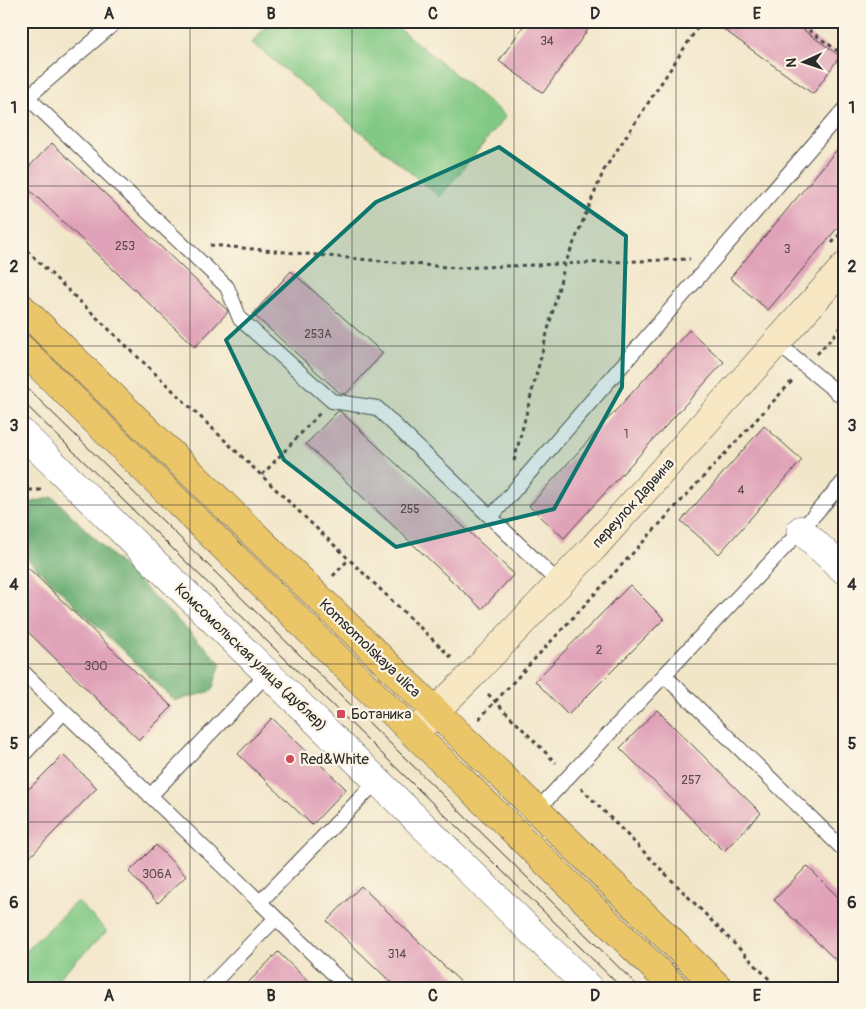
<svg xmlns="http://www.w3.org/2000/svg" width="866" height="1009" viewBox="0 0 866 1009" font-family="Pangolin,sans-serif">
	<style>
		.green { fill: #82c984; stroke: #567a58 }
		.forest { fill: #69ad72; stroke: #4a6c4e }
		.building { fill: #e0a2b8 }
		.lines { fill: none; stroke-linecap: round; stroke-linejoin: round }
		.lane-casing { stroke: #494743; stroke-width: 16 }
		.street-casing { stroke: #494743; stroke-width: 29 }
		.secondary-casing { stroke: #494743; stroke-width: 29 }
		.primary-casing { stroke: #494743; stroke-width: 29 }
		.path { stroke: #494743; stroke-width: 3; stroke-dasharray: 4 4; stroke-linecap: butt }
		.lane { stroke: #fff; stroke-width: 14 }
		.street { stroke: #fff; stroke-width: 28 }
		.secondary { stroke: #f7e8c3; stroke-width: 28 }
		.primary { stroke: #ebc669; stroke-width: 28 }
		.tram { stroke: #2b2b2b; stroke-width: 1 }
		.marked { fill: #0f766e; fill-opacity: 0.2; stroke: #0f766e; stroke-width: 4; stroke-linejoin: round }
		.grid { fill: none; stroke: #2b2b2b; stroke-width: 1; stroke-opacity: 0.55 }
		.poi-dot { fill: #d1495b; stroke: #fcf5e5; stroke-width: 2 }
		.labels { text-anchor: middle; stroke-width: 4.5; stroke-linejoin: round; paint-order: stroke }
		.number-label { font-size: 12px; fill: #58494e }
		.street-label { font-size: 15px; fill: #2b2b2b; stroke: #fcf5e5 }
		.poi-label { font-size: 15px; fill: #2b2b2b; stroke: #fcf5e5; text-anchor: start }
		.neatline { fill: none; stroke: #2b2b2b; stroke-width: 2 }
		.grid-label { font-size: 16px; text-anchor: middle; font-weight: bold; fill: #2b2b2b }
	</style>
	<rect width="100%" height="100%" fill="#fcf5e5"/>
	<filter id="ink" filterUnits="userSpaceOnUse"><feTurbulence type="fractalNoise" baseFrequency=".02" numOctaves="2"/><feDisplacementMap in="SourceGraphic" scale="10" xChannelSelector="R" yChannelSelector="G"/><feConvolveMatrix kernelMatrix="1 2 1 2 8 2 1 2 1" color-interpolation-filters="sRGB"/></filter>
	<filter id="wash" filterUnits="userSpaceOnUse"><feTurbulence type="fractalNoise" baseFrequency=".0096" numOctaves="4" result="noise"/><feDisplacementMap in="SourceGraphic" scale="20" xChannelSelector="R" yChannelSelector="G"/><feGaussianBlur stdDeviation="1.12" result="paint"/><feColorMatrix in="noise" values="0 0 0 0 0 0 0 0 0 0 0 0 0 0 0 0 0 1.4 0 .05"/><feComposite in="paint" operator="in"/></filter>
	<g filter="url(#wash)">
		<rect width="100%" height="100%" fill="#f2e6c9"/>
		<path class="green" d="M270 21H390L506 116 440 197 252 43Z
			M77 901 107 931 48 988H32L21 976V955Z"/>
		<path class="forest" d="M53 497 221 663 212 691 175 701 21 553V505Z"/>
		<g id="blocks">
			<path class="building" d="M527 21H594L543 93 499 61Z
				M712 21H791L840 56 813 94Z
				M845 140V219L768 310 730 278Z
				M52 143 227 310 228 312 195 347 21 182V175Z
				M291 271 383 353 346 394 340 393 253 314Z
				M689 330 724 362 564 538 529 506Z
				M338 411H340L514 574 482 609 306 444Z
				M764 426 802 460 719 554 681 521Z
				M21 561 172 707 139 740 21 625Z
				M630 585 664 619 568 715 535 681Z
				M657 710 761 813 724 851 620 748Z
				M272 718 346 789 312 825 238 754Z
				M63 755 97 788 21 866V797Z
				M156 845 186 876 158 903 129 872Z
				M807 866 845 904V969L774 900Z
				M361 886 467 988H397L327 921Z
				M278 952 315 988H243Z"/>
		</g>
	</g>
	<g filter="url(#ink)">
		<use href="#blocks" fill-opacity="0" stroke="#494743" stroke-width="1"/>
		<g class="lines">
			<g class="lane-casing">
				<path id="lane" d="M21 91 227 287 240 319 332 401 377 408 559 583
					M22 102 117 21
					M776 342 845 399
					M491 517 845 108
					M21 670 348 988
					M664 675 845 851
					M21 757 64 712
					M150 796 268 673
					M537 810 801 530 845 480
					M260 902 377 781
					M208 988 276 918"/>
			</g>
			<g class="street-casing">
				<path id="street" d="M21 432 589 988
					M801 530 845 571"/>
			</g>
			<g class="secondary-casing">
				<path id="secondary" d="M414 734 435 711 471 676 594 547 845 266"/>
			</g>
			<g class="primary-casing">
				<path id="primary" d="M21 307 719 988
					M21 348 440 759 675 988"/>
			</g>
			<path class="path" d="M796 21 845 56
				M832 243 845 228
				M21 245 454 660
				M210 245 456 268 690 259
				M817 354 845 323
				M514 461 565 264 604 170 702 21
				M262 475 320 413
				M21 490H43
				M333 576 349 559
				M488 694 556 763
				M479 719 794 379
				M581 788 778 988"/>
			<use href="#lane" class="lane"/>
			<use href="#street" class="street"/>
			<use href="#secondary" class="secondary"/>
			<use href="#primary" class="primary"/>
			<path class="tram" d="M21 382 640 988
				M21 400 371 743 622 988"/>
		</g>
	</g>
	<path class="marked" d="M499 147 626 236 622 387 554 509 396 547 284 460 226 340 376 202Z"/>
	<path class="grid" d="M190 21V988M352 21V988M514 21V988M676 21V988M21 186H845M21 346H845M21 505H845M21 664H845M21 822H845"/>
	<g class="poi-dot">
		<rect x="336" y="709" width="10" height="10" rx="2.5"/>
		<circle cx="290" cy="759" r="5"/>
	</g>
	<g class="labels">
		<g class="number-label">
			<text x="547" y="45">34</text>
			<text x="125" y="250">253</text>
			<text x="787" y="253">3</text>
			<text x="318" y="338">253А</text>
			<text x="626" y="438">1</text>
			<text x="741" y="494">4</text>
			<text x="410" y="513">255</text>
			<text x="599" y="654">2</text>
			<text x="96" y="670">300</text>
			<text x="691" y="784">257</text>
			<text x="157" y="878">306А</text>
			<text x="397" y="958">314</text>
		</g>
		<g class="street-label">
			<text transform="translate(633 503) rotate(-48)" y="5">переулок Дарвина</text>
			<text transform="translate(370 648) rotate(44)" y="5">Komsomolskaya ulica</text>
			<text transform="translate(251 657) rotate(44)" y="5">Комсомольская улица (дублер)</text>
		</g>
		<g class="poi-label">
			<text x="351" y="719">Ботаника</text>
			<text x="300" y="764">Red&amp;White</text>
		</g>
	</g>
	<rect width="866" height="1009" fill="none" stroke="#fcf5e5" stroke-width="55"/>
	<g transform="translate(804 62) rotate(267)" stroke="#fcf5e5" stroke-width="4" paint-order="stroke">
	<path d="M0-4L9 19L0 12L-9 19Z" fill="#2b2b2b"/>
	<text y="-8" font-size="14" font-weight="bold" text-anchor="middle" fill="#2b2b2b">N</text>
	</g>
	<rect x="28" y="28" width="810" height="954" class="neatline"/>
	<g class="grid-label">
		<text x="109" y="19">A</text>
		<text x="271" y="19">B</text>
		<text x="433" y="19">C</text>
		<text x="595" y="19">D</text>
		<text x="757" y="19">E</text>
		<text x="14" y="113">1</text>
		<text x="852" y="113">1</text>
		<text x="14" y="272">2</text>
		<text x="852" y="272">2</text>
		<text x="14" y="431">3</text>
		<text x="852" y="431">3</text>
		<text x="14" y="590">4</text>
		<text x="852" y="590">4</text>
		<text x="14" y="749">5</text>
		<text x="852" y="749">5</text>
		<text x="14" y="908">6</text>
		<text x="852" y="908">6</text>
		<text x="109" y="1001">A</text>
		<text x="271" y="1001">B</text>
		<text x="433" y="1001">C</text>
		<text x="595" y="1001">D</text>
		<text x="757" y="1001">E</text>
	</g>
</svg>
